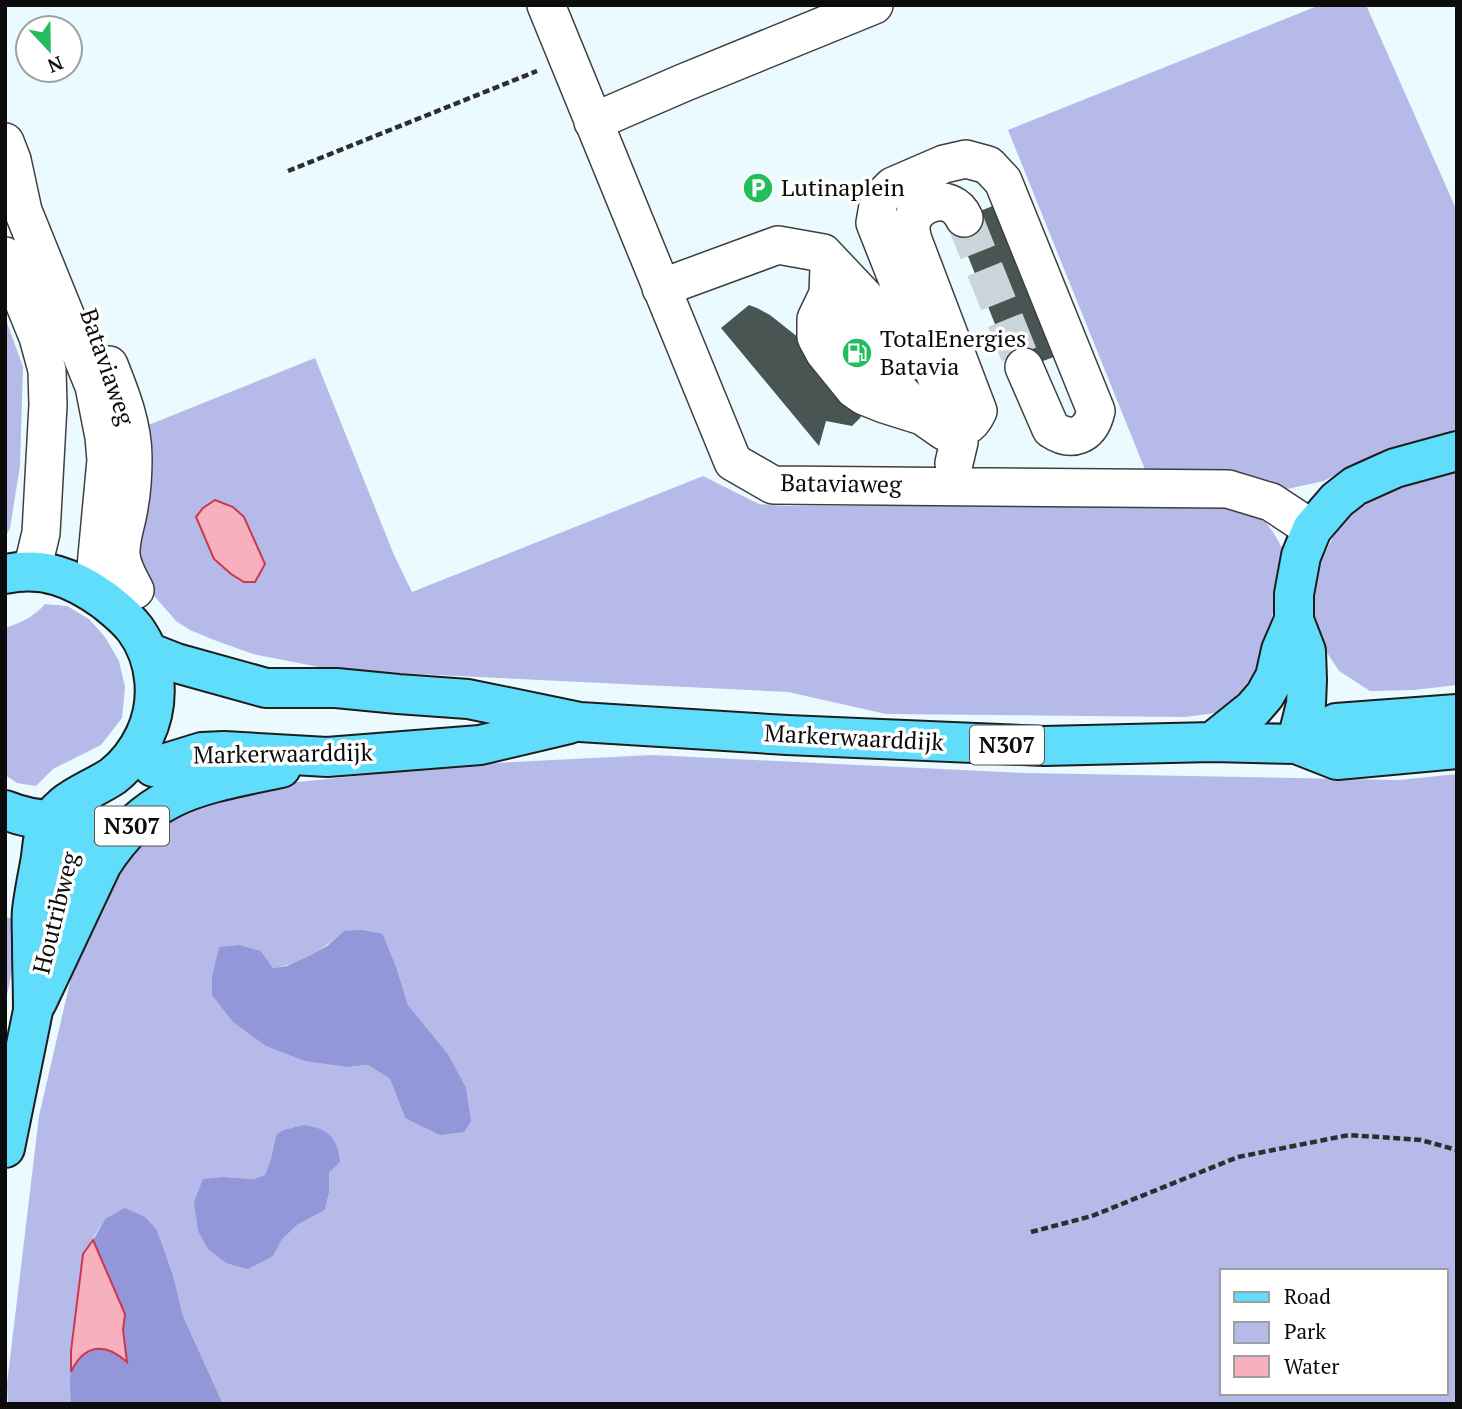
<svg xmlns="http://www.w3.org/2000/svg" width="1462" height="1409" viewBox="0 0 1462 1409" font-family="'PT Serif',serif">
	<style>
		.green { fill: #b5bae9; fill-rule: evenodd }
		.forest { fill: #9496da }
		.water { fill: #f7b0be; stroke: #ce3650; stroke-width: 2 }
		.building { fill: #485552 }
		.lines { fill: none; stroke-linecap: round; stroke-linejoin: round }
		.minor-tunnel { stroke: #cad6db; stroke-width: 37; stroke-dasharray: 37 18; stroke-linecap: butt }
		.minor-casing { stroke: #3f3f3f; stroke-width: 40 }
		.major-casing { stroke: #1d1d1d; stroke-width: 42 }
		.path { stroke: #2e2e2e; stroke-width: 4.5; stroke-dasharray: 7 3.5; stroke-linecap: butt }
		.minor { stroke: #fff; stroke-width: 37 }
		.major { stroke: #60ddfa; stroke-width: 38 }
		.labels { text-anchor: middle; stroke-width: 7; stroke-linejoin: round; paint-order: stroke }
		.shield { fill: #fff; stroke: #555; stroke-width: 2 }
		.shield-label { font-size: 23px; font-weight: bold; fill: #0c0c0c }
		.poi-label { font-size: 24px; fill: #0c0c0c; stroke: #fff; text-anchor: start }
		.street-label { font-size: 24px; fill: #0c0c0c; stroke: #fff }
	</style>
	<rect width="100%" height="100%" fill="#ebfaff"/>
	<path class="green" d="M1320 5H1366L1457 211V430L1385 449 1324 481 1287 489 1228 472H1146L1008 130Z
		M5 317 23 367 20 466 10 528 5 538Z
		M315 358 394 555 412 592 703 476 759 504 785 506H1228C1267 516 1267 521 1286 555L1261 666 1223 712 1185 717 886 714 788 692 334 670 253 654 214 640 190 630 176 621 149 590 133 558 146 426Z
		M1457 473V685L1414 690 1370 691 1339 671 1322 645 1313 613 1317 569 1334 535 1355 510 1401 487Z
		M45 604 67 606 89 619 105 637 119 661 125 687 122 718 101 745 53 769 36 786 17 783 5 775V628C21 623 35 616 45 604Z
		M652 755 1025 773 1399 780 1457 774V1404H223L183 1316 173 1275 157 1230 105 1219 83 1254 71 1351V1404H8L7 1384 39 1116 73 969 119 861 182 807 250 787 473 764ZM344 931 383 934 397 969 408 1005 448 1054 405 1118 390 1079 368 1065 348 1067 240 945 261 951 273 968C300 965 324 949 344 931ZM303 1125 329 1172V1193L325 1210 297 1225 281 1239 273 1256 224 1177 253 1179 265 1175 271 1158 276 1135 283 1130ZM1222 1271H1446V1393H1222Z
		M5 917 22 920 5 1005Z"/>
	<path class="forest" d="M362 930 383 934 397 969 408 1005 448 1054 466 1088 471 1121 464 1132 440 1135 405 1118 390 1079 368 1065 348 1067 305 1061 266 1046 233 1022 212 995V977L219 947 240 945 261 951 273 968 287 966 309 956 327 946 344 931Z
		M303 1125C328 1128 338 1138 340 1162L329 1172V1193L325 1210 297 1225 282 1239 273 1256 248 1269 226 1263 208 1249 198 1231 194 1202 203 1179 224 1177 253 1179 265 1175 271 1158 276 1135 283 1130Z
		M125 1208 145 1217 157 1230 173 1275 183 1316 223 1404H71C71 1393 68 1379 72 1370 77 1355 93 1345 108 1350 116 1352 121 1357 127 1361L123 1330 124 1314 93 1240 105 1219Z"/>
	<path class="water" d="M215 500 233 507 244 517 265 564 255 582H244L231 574 214 559 196 517 203 508Z
		M93 1240 125 1314 123 1330 127 1362C105 1342 84 1344 71 1372V1351L83 1254Z"/>
	<path class="building" d="M998 204 1059 355 1014 372 954 221Z
		M749 305 757 308 770 315 799 338 855 405 861 417 852 426 826 421 819 446 721 328Z"/>
	<g class="lines">
		<path class="minor-tunnel" d="M964 218 1024 367"/>
		<g class="minor-casing">
			<path id="minor" d="M546 5 733 462 773 485 1228 489 1271 502 1312 529
				M593 122 683 83 874 5
				M5 142 12 160 23 211 94 386 104 437 106 460 96 567 98 582 104 600
				M823 253 829 267 828 294 830 305 843 326 887 378 924 417 944 431C963 429 970 428 978 411L913 240C912 236 911 233 911 229 910 203 951 189 964 218
				M5 256 38 337 47 370 48 405 41 533 35 558 28 571
				M661 288 778 245 823 253 875 308 901 341 913 361
				M828 294 816 319V337L824 352 854 389 864 396 884 404 919 415
				M109 365C121 395 133 425 133 458 133 475 132 491 129 507 127 523 120 538 121 555 122 567 129 579 135 590
				M954 463 959 442 957 430 875 223 879 200 893 186 944 164 966 159 988 165 1003 181 1096 411C1090 436 1072 443 1051 429L1024 367"/>
		</g>
		<g class="major-casing">
			<path id="major" d="M5 574C44 566 73 578 104 600 115 609 126 617 135 629 157 659 161 701 145 735 138 750 127 765 113 776 88 793 57 799 45 832 42 841 42 853 40 863 37 879 34 894 32 910 31 921 32 932 32 942 32 965 33 988 33 1011
				M1294 620 1306 651 1307 680 1306 704 1296 744
				M148 652 176 663 266 688H336L398 694 468 699 580 722 787 735 1044 746 1212 742 1296 744 1337 760 1457 749
				M1212 742 1253 709 1265 695 1275 677 1281 650 1294 620V594L1301 556 1312 529 1337 500 1355 486 1395 468 1457 451
				M1296 744 1336 723 1457 714
				M153 767 202 752 224 751 327 757 480 745 569 724
				M5 810C27 819 52 822 75 818
				M52 913 77 831 85 816
				M37 1002 102 864C149 790 201 785 281 768
				M5 1148 38 986"/>
		</g>
		<path class="path" d="M288 171 537 71
			M1031 1232 1092 1216 1238 1157 1349 1135 1421 1140 1457 1150"/>
		<use href="#minor" class="minor"/>
		<use href="#major" class="major"/>
	</g>
	<defs>
		<g id="parking-disc" transform="scale(1.575)"><circle r="9.5" fill="#23bd5e" stroke="#fff"/><path d="M-3.5-5.5H1a3.5 3.5 0 0 1 0 7H-1V5.5H-3.5ZM-1-3.4V-.6H.8a1.4 1.4 0 0 0 0-2.8Z" fill="#fff"/></g>
		<g id="fuel-disc" transform="scale(1.575)"><circle r="9.5" fill="#23bd5e" stroke="#fff"/><path d="M-5.5-6h7V0h2V4h1.3V-2.5L3-4.5l.8-.8L6-3V5H2.5V1h-1V6h-7ZM-4.2-4.7v3.2H.2V-4.7Z" fill="#fff"/></g>
	</defs>
	<g fill-rule="evenodd">
		<use href="#parking-disc" x="758" y="188"/>
		<use href="#fuel-disc" x="857" y="353"/>
	</g>
	<g class="labels">
		<g class="shield">
			<rect x="970" y="725.5" width="74" height="39" rx="5"/>
			<rect x="95" y="806.5" width="74" height="39" rx="5"/>
		</g>
		<g class="shield-label">
			<text x="1007" y="753">N307</text>
			<text x="132" y="834">N307</text>
		</g>
		<g class="poi-label">
			<text x="781" y="196">Lutinaplein</text>
			<text x="880" y="347">TotalEnergies<tspan x="880" dy="28">Batavia</tspan></text>
		</g>
		<g class="street-label">
			<text transform="translate(107 367) rotate(71)" y="8">Bataviaweg</text>
			<text transform="translate(841 484) rotate(1)" y="8">Bataviaweg</text>
			<text transform="translate(854 738) rotate(3)" y="8">Markerwaarddijk</text>
			<text transform="translate(283 754) rotate(-1)" y="8">Markerwaarddijk</text>
			<text transform="translate(56 913) rotate(-76)" y="8">Houtribweg</text>
		</g>
	</g>
	<rect width="1462" height="1409" fill="none" stroke="#0c0c0c" stroke-width="14"/>
	<rect x="1220" y="1269" width="228" height="126" fill="#ffffff" stroke="#9e9e9e" stroke-width="2"/>
	<rect x="1234" y="1292" width="35" height="10" fill="#60ddfa" stroke="#9e9e9e" stroke-width="2"/>
	<text x="1284" y="1304" font-size="21" fill="#0c0c0c">Road</text>
	<rect x="1234" y="1322" width="35" height="21" fill="#b5bae9" stroke="#9e9e9e" stroke-width="2"/>
	<text x="1284" y="1339" font-size="21" fill="#0c0c0c">Park</text>
	<rect x="1234" y="1356" width="35" height="21" fill="#f7b0be" stroke="#9e9e9e" stroke-width="2"/>
	<text x="1284" y="1374" font-size="21" fill="#0c0c0c">Water</text>
	<g transform="translate(49 49) rotate(158)"><circle r="33" fill="#ffffff" stroke="#9e9e9e" stroke-width="2"/>
	<path d="M0-5L12 26L0 18L-12 26Z" fill="#23bd5e"/>
	<text y="-10" font-size="19" font-weight="bold" text-anchor="middle" fill="#0c0c0c">N</text>
	</g>
</svg>
